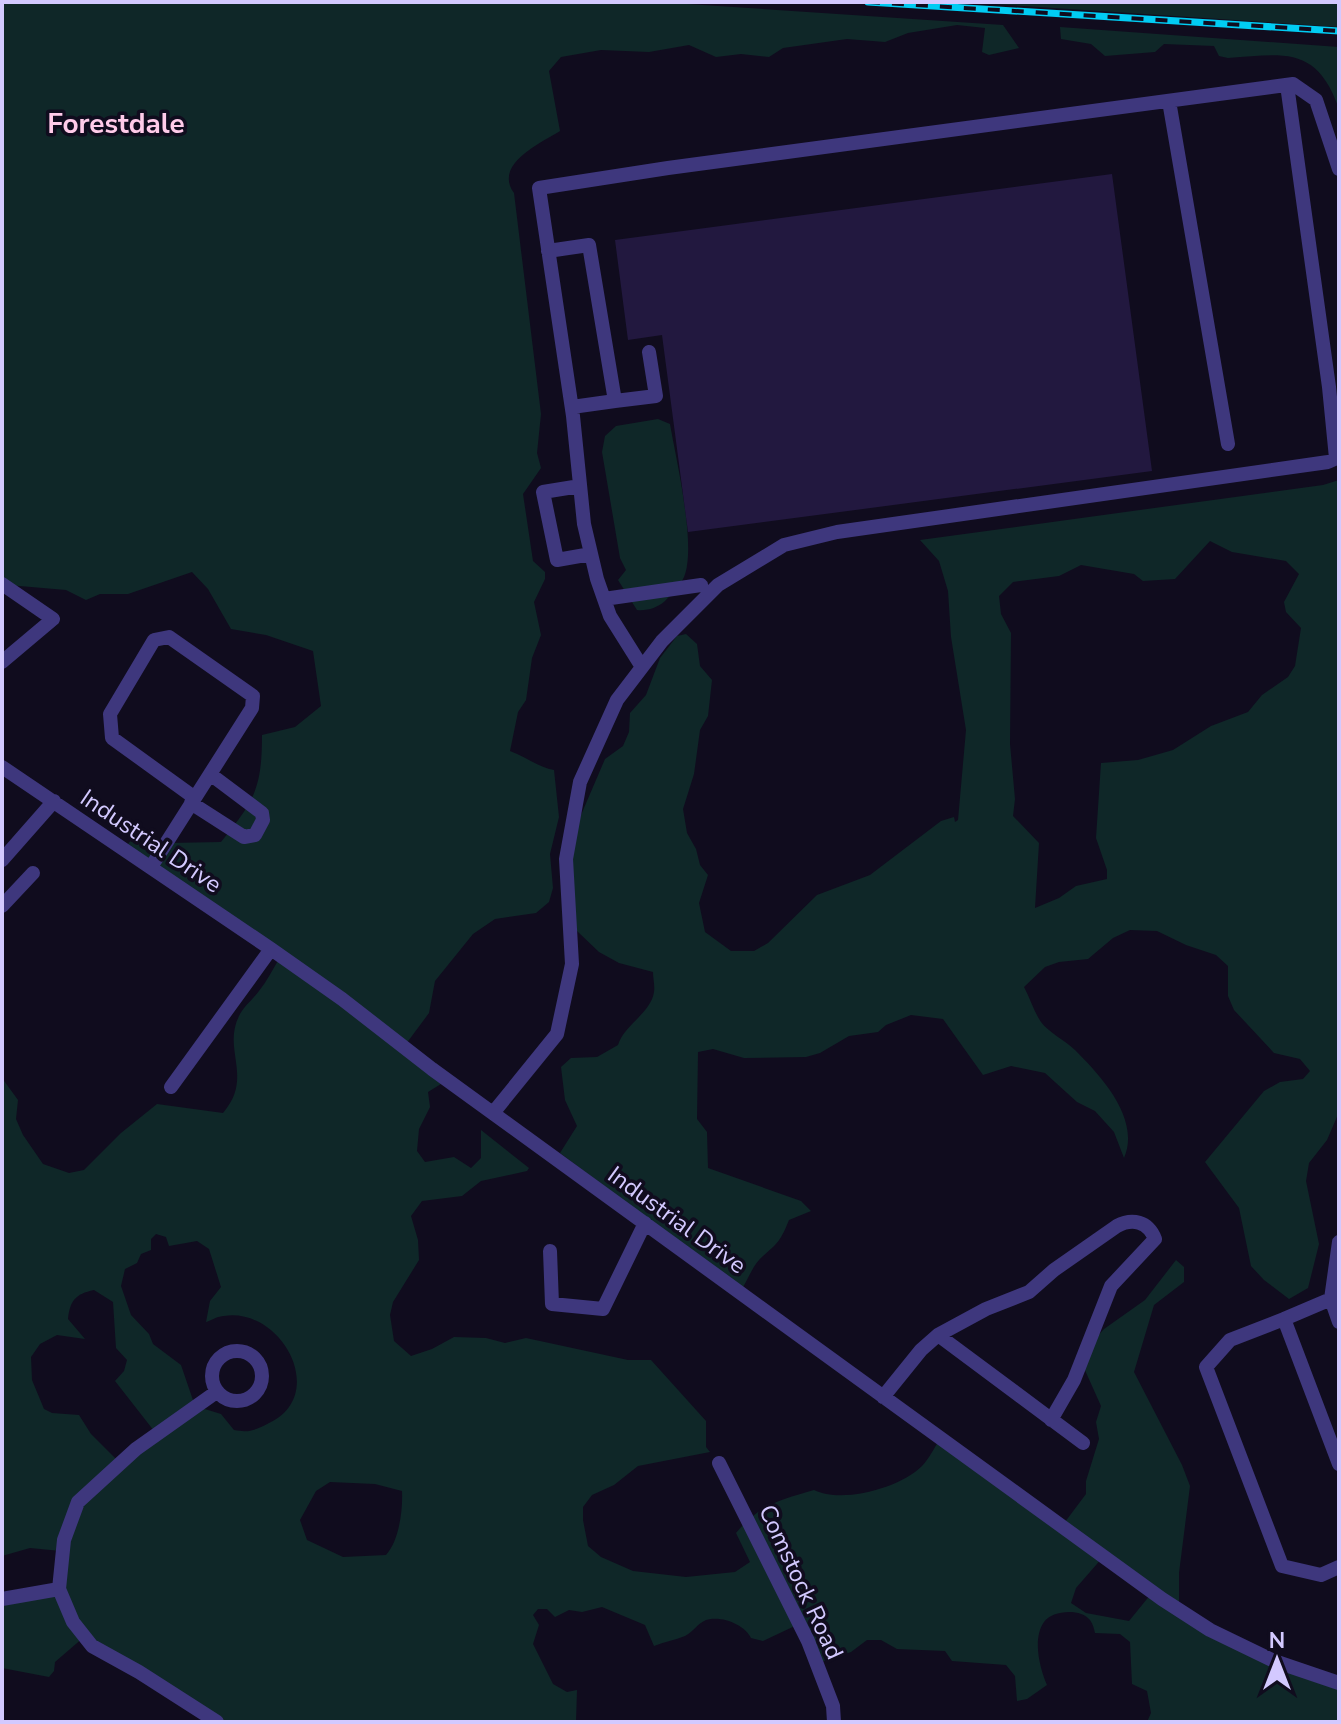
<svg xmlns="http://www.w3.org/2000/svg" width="1341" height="1724" viewBox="0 0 1341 1724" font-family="'Nunito Sans',sans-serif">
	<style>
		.green { fill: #0f2728; fill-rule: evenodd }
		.building { fill: #22183f }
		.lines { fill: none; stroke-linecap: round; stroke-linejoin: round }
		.minor { stroke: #3e377d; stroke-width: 14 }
		.rail-casing { stroke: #01ccf3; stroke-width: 7 }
		.rail { stroke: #100c1e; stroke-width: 4; stroke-dasharray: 12; stroke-linecap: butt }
		.labels { text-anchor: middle; stroke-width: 7; stroke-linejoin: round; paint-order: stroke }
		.street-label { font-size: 24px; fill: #d3c9ff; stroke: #100c1e }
		.quarter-label { font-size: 28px; font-weight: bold; fill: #ffcbe9; stroke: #100c1e }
	</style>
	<rect width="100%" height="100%" fill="#100c1e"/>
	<path class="green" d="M2 2H657L1003 25 1019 48 989 55 982 52 985 28 957 25 908 33 885 42 847 39 783 48 769 57 741 54 716 57 689 45 649 52 601 50 561 57 549 71 560 131C541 143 493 164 514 193L541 414 537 453 541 468 523 494 533 561 545 572V579L534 602 541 635 532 658 526 700 518 712 510 751C526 757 538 767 554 770L559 817 550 854 553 888 549 902 536 913 495 919 473 934 435 981 429 1013 406 1044 449 1079 428 1092 430 1107 419 1129 417 1151 425 1162 454 1157 471 1168 481 1158V1130L529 1168 527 1171 481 1181 462 1196 422 1201 411 1216 418 1240 419 1260 393 1302 390 1315 394 1341 411 1356 432 1349 454 1337 486 1338 505 1343 526 1338 628 1360H651L706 1421V1447L710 1452 638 1466 614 1485 592 1495 583 1507V1520L588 1546 601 1557 633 1571 686 1577 735 1572 750 1562 736 1533C759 1505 779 1500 814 1490 842 1504 900 1488 922 1466 929 1459 934 1448 940 1439L1062 1526 1086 1494V1481L1099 1439 1096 1422 1101 1406 1084 1368 1087 1348 1104 1329 1145 1300 1176 1260 1184 1267V1282L1154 1305 1134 1372 1182 1465 1190 1486 1179 1573V1608L1208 1627 1339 1681V1722H1147L1151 1713 1147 1691 1132 1684 1130 1642 1120 1634 1095 1633C1094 1629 1093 1624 1090 1620 1081 1608 1052 1610 1044 1622 1032 1639 1040 1669 1047 1685L1027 1699 1017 1701 1015 1676 1006 1665 952 1661 945 1651 897 1649 881 1640H867L851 1652 818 1663 799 1624 763 1641 751 1638C745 1625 722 1615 706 1620 698 1623 693 1632 685 1636 675 1640 664 1642 654 1646L645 1625 602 1607 582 1612 569 1610 555 1617 547 1609H538L533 1615 539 1625 533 1644 553 1684 567 1692 577 1690 576 1722H210L84 1637 55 1662 54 1671 49 1677 2 1668V1597L57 1587 61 1551 30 1548 2 1556V1078L18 1100 16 1119 23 1135 43 1164 69 1173 84 1170 121 1133 157 1104 223 1113C254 1077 222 1050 239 1016 243 1007 253 999 259 991 267 981 273 969 279 959L125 848 138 831 169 843 221 842C254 801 262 789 262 735L295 727 321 706 313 651 266 635 231 629 208 589 192 572 128 594H100L86 600 66 590 8 585 2 580ZM156 1234 166 1237 169 1246 197 1241 209 1249 221 1287 210 1301 206 1322C212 1320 218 1316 224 1316 282 1307 329 1395 269 1423 256 1430 249 1433 234 1430L221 1414 195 1406 181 1365 153 1344 149 1334 131 1315 121 1286 125 1269 137 1263 141 1254 151 1250V1239ZM94 1290 113 1302 116 1348 127 1360 124 1371 115 1381 158 1436 120 1463 91 1434 79 1415 52 1413 44 1409 32 1380 31 1357 40 1344 57 1335 85 1339 68 1319C70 1301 75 1294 94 1290ZM330 1482 375 1484 402 1491C403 1510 399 1541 386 1555L343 1557 307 1540 300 1520 316 1491ZM1103 1557 1151 1594 1129 1621 1086 1613 1071 1603 1076 1588Z
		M965 2H1339V27Z
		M1060 27 1339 47V109C1317 46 1285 54 1228 58L1219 56 1214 46 1164 44 1155 52 1105 56 1091 44 1061 39Z
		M658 419 670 424C676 459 697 546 684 577 680 586 672 594 665 601 657 608 647 611 637 610L618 580 626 570 620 558 602 452 605 436 616 426Z
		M1339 480V1112L1327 1140 1309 1163 1306 1181 1319 1244 1308 1288 1289 1299 1264 1280 1251 1266 1239 1208 1205 1162 1264 1091 1280 1082 1303 1079 1310 1071 1300 1059 1274 1053 1234 1010 1228 996V966L1216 955 1186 945 1157 931 1130 930 1113 938 1088 959 1059 962 1045 967 1024 987C1030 998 1034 1012 1041 1022 1049 1033 1065 1040 1075 1050 1101 1076 1141 1119 1124 1158L1114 1132 1095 1111 1077 1102 1045 1073 1011 1066 983 1075 943 1019 911 1015 886 1025 878 1032 849 1036 820 1053 806 1057 744 1058 713 1049 698 1052 697 1119 707 1132 708 1168 801 1201 811 1211 789 1220C781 1240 778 1243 763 1256 754 1263 748 1279 742 1289L560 1153 577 1126 565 1100 561 1067 571 1058 597 1057 618 1045C624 1025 651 1013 654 992 655 986 653 978 653 972L619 963 599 952 577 931 569 883 578 822 605 759 623 746 629 732 630 713 646 695 660 658 677 636 686 634 697 644 700 666 712 680 708 716 700 730 694 774 683 809 687 833 696 849 700 865 708 875 699 903 705 932 731 951H754L768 943 817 895 870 875 941 821 954 817 955 822 958 820 966 730 951 637 948 591 939 561 920 540 1323 485ZM1210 541 1232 552 1286 561 1299 574 1284 602 1286 612 1301 628 1295 666 1288 677 1262 695 1248 712 1211 726 1173 750 1138 760 1101 763 1096 838 1107 870V879L1076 886 1059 898 1035 908 1039 843 1013 816 1015 799 1010 744 1011 633 1001 614 999 596 1013 582 1059 576 1081 565 1134 574 1143 581 1175 579Z"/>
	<path class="building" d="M1112 174 1152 471 688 532 662 335 628 340 615 240Z"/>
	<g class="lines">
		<path class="minor" d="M1287 85 1329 387 1336 458
			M1169 101 1228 444
			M548 251 589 245 615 401 572 407
			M615 401 656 396 649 352
			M580 486 543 492 557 560 591 554
			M2 584 53 619 2 662
			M604 599 701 585
			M642 667 610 616 597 579 584 524 573 416 539 188 668 168 1293 84 1316 100 1339 169
			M2 767 271 949 342 999 432 1069 1162 1599 1210 1630 1274 1661 1339 1683
			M191 803 244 837 255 835 263 820 262 813 210 774
			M2 860 54 801
			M151 867 252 708 253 696 169 637 154 640 110 714 112 738 195 798
			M2 906 33 873
			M171 1087 271 949
			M493 1113 557 1034 572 964 566 859 580 782 617 700 662 641 718 585 784 545 837 532 1328 462 1339 457
			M550 1251 552 1304 603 1309 645 1223
			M1331 1299 1339 1242
			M1284 1319 1230 1340 1206 1367 1282 1566 1321 1575 1339 1567
			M1339 1322 1331 1299 1284 1319 1339 1464
			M938 1335 1083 1443
			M212 1376a25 25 0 1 1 50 0a25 25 0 1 1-50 0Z
			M215 1393 136 1449 78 1502 64 1540 59 1589 73 1622 92 1646 139 1672 217 1722
			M883 1397 921 1350 938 1335 986 1309 1029 1292 1054 1270 1117 1226C1132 1218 1148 1221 1155 1239L1111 1286 1074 1380 1051 1420
			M719 1463 808 1641 833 1706 834 1722
			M2 1599 59 1589"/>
		<g class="rail-casing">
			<path id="rail" d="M868 2 1339 31"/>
		</g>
		<use href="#rail" class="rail"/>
	</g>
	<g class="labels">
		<g class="street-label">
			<text transform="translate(151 841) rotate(34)" y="8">Industrial Drive</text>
			<text transform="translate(677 1220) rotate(36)" y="8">Industrial Drive</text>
			<text transform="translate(801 1582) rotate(65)" y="8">Comstock Road</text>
		</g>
		<g class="quarter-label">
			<text x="116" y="133">Forestdale</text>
		</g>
	</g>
	<rect width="1341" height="1724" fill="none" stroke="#d3c9ff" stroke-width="8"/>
	<g transform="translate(1277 1660)" stroke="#100c1e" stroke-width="6" paint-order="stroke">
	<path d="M0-6L14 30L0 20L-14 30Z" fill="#d3c9ff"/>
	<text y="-12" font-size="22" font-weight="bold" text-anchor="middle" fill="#d3c9ff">N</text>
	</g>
</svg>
